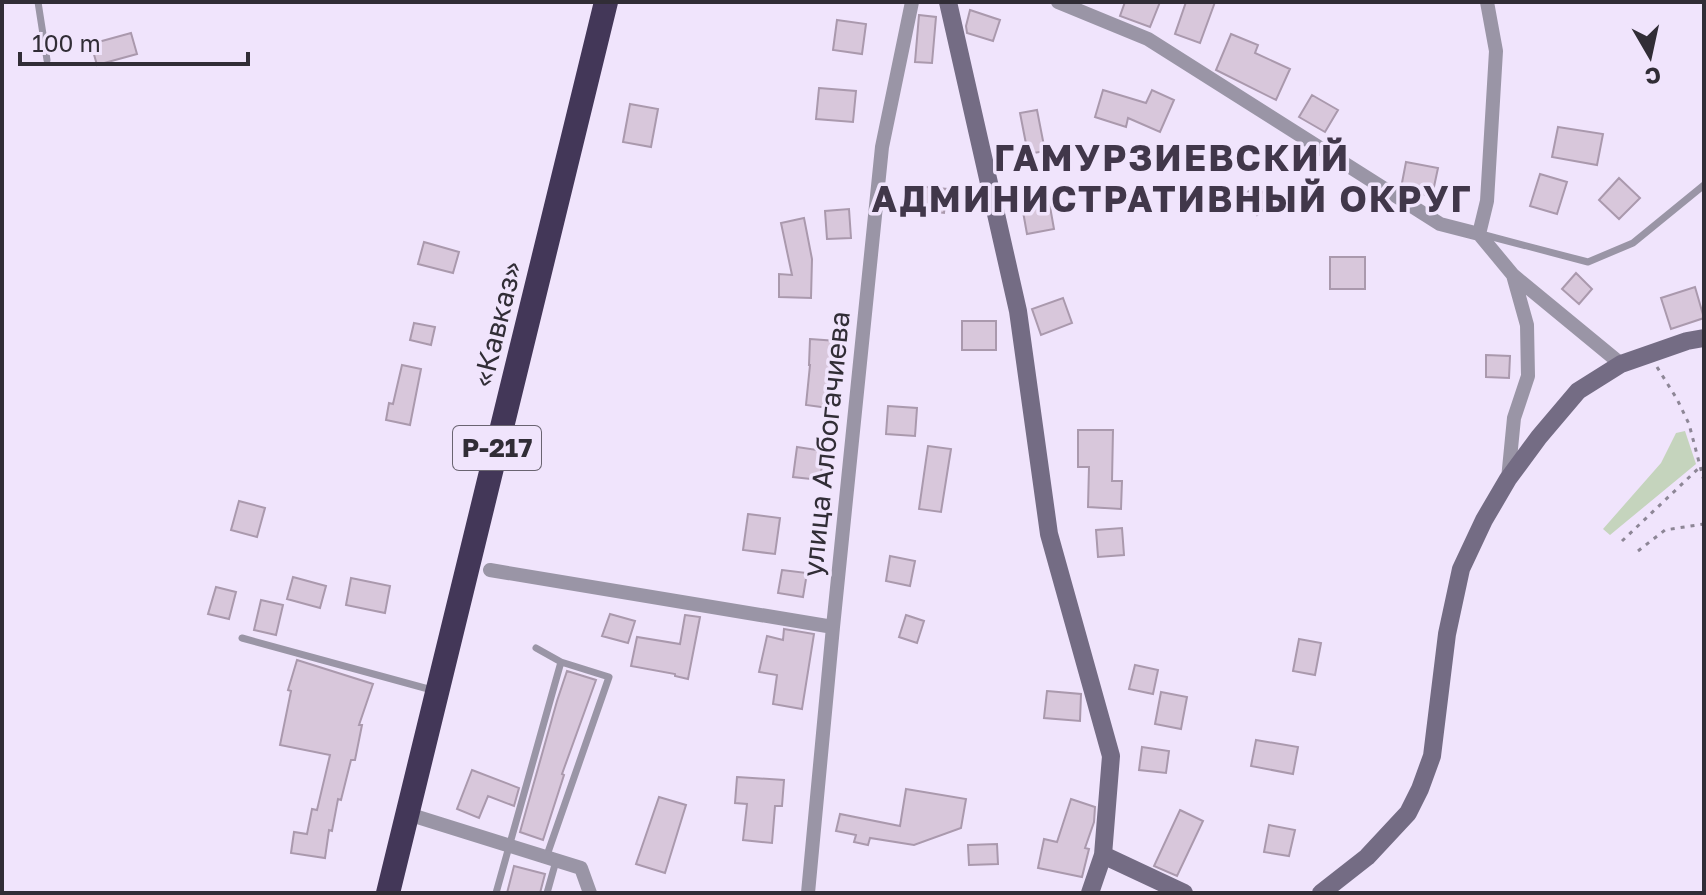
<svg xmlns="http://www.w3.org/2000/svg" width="1706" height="895" viewBox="0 0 1706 895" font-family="'Golos Text',sans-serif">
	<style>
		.green { fill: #c5d4bd }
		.building { fill: #d8c7db; stroke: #aa99ad; stroke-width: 2 }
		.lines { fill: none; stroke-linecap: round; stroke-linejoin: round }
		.path { stroke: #8d8696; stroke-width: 3; stroke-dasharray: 4 6; stroke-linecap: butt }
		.lane { stroke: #9a95a6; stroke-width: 7 }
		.street { stroke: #9a95a6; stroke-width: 14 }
		.secondary { stroke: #746c84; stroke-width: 18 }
		.highway { stroke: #433758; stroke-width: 24 }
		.labels { text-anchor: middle; stroke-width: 7; stroke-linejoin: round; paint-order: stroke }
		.shield { fill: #f0e4fc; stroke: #6a6471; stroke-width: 2 }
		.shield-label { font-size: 26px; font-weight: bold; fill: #312d36 }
		.street-label { font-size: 28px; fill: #312d36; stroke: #f0e4fc }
		.district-label { font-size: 36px; font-weight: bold; letter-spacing: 2px; fill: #41374a; stroke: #f0e4fc }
	</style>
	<rect width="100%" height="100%" fill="#f0e4fc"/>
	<path class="green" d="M1685 431 1696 464 1610 535 1603 529 1661 463 1676 433Z"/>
	<path class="building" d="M1125 2H1160L1150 27 1120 16Z
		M1186 2H1215L1200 43 1175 34Z
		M970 10 1000 20 993 41 967 33 966 26Z
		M919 15 936 17 932 63 915 62Z
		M837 20 866 24 862 54 833 50Z
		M131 33 137 54 97 65 91 44Z
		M1231 34 1258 45 1255 53 1290 69 1276 100 1216 70Z
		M819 88 856 91 853 122 816 119Z
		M1103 90 1146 103 1152 90 1174 100 1160 132 1128 118 1126 127 1095 117Z
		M1312 95 1338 110 1325 132 1299 117Z
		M630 104 658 109 651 147 623 142Z
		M1037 110 1045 151 1028 154 1020 113Z
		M1558 127 1603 134 1597 165 1552 157Z
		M1406 162 1438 168 1432 196 1406 191 1401 188Z
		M1540 174 1567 182 1557 214 1530 206Z
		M1619 178 1640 198 1619 219 1599 200Z
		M1257 185 1271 203 1257 215 1243 196Z
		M916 186 947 189 944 213 913 209Z
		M1049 201 1054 229 1027 234 1022 206Z
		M849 209 851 238 827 239 825 211Z
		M804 218 812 259 811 298 779 297V274L792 275 781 223Z
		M424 242 459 252 453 273 418 264Z
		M1330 257H1365V289H1330Z
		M1576 273 1592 289 1579 304 1562 289Z
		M1695 287 1704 318 1671 329 1661 298Z
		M1063 298 1072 323 1041 335 1032 309Z
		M962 321H996V350H962Z
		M414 323 435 327 431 345 410 340Z
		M810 339 837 341 835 366H833L829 408 806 405 810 365H809Z
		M1486 355 1510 356 1509 378 1486 377Z
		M402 365 421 369 410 425 386 420 389 403 393 404Z
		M888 406 917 408 915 436 886 434Z
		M1078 430H1113L1112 481H1122L1121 509 1088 507 1089 467H1078Z
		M928 446 951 449 941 512 919 509Z
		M797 447 824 451 820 480 793 477Z
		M239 501 265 508 257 537 231 530Z
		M748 514 780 518 775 554 743 550Z
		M1122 528 1124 555 1098 557 1096 530Z
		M890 556 915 561 910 586 886 581Z
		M782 570 807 573 803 597 778 593Z
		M293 577 326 586 320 608 287 599Z
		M351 578 390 586 385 613 346 605Z
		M216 587 236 592 229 619 208 614Z
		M261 600 283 605 276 635 254 630Z
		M610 614 635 621 628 643 602 636Z
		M685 615 700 617 688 679 675 676V674L631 666 637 637 680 644Z
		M906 615 924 621 917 643 899 637Z
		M784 629 814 634 802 709 773 704 777 675 759 672 767 636 783 640Z
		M1299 639 1321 643 1315 675 1293 671Z
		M297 660 373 684 359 725H362L355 760H351L341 800 338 799 332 831 329 830 325 858 291 853 294 832 307 834 312 809 317 810 330 755 280 745 291 691 288 690Z
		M1135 665 1158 670 1153 694 1129 689Z
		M567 671 596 680 562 774 564 775 543 840 520 832 557 701Z
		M1047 691 1081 694 1080 721 1044 718Z
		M1161 692 1187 697 1181 729 1155 724Z
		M1256 740 1298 747 1293 774 1251 766Z
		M1142 747 1169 751 1166 773 1139 770Z
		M472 770 519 788 514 806 488 796 479 818 457 809Z
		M737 777 784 780 782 806H775L772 843 743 840 747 804 735 803Z
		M906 789 966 799 961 828 914 845 870 838 868 845 854 842 856 835 836 831 840 814 900 826Z
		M659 797 686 805 665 873 636 864Z
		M1071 799 1095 807 1094 822 1085 848 1089 849 1082 877 1038 868 1044 839 1057 842Z
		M1180 810 1203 821 1177 876 1154 866Z
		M1269 825 1295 830 1289 856 1264 852Z
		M997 844 998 864 969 865 968 845Z
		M514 866 545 874 540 893H507Z"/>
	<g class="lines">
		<path class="path" d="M1657 367 1677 399 1689 424 1704 481
			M1622 541 1701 466
			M1638 551 1665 530 1704 524"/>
		<path class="lane" d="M38 2 47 60
			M1481 234 1588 262 1633 243 1704 185
			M242 638 432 690
			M546 858 609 677 561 662
			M496 893 561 662 536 648
			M547 893 556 861"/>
		<path class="street" d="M1058 2 1148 39 1440 224 1479 234 1513 275 1621 364
			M1479 234 1487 201 1496 51 1487 2
			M1508 479 1514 418 1528 376 1527 325 1513 275
			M490 570 833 627
			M408 814 581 868 590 893
			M808 893 833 627 882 147 912 2"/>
		<path class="secondary" d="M948 2 1018 311 1049 534 1111 756 1103 855
			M1090 893 1103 855 1184 893
			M1321 893 1367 857 1408 813 1420 789 1432 756 1447 634 1461 569 1484 520 1508 479 1539 437 1578 391 1621 364 1687 341 1704 338"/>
		<path class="highway" d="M388 893 606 2"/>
	</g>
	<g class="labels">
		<rect class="shield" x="453" y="426" width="88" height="44" rx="6"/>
		<g class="shield-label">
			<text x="497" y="457">Р-217</text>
		</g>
		<g class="street-label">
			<text transform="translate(497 324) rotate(-76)" y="10">«Кавказ»</text>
			<text transform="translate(826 444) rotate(-84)" y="10">улица Албогачиева</text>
		</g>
		<g class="district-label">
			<text x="1172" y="171">ГАМУРЗИЕВСКИЙ<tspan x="1172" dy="41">АДМИНИСТРАТИВНЫЙ ОКРУГ</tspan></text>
		</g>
	</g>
	<rect width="1706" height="895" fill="none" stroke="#312d36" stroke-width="8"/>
	<g transform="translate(1650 56) rotate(171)" stroke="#f0e4fc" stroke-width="6" paint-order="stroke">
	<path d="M0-6L14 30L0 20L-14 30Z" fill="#312d36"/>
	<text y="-12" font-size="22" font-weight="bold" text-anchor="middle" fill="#312d36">С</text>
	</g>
	<path d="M20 52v12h228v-12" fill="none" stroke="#312d36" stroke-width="4"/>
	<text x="32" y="52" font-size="24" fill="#312d36" stroke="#f0e4fc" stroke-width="6" paint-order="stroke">100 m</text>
</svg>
